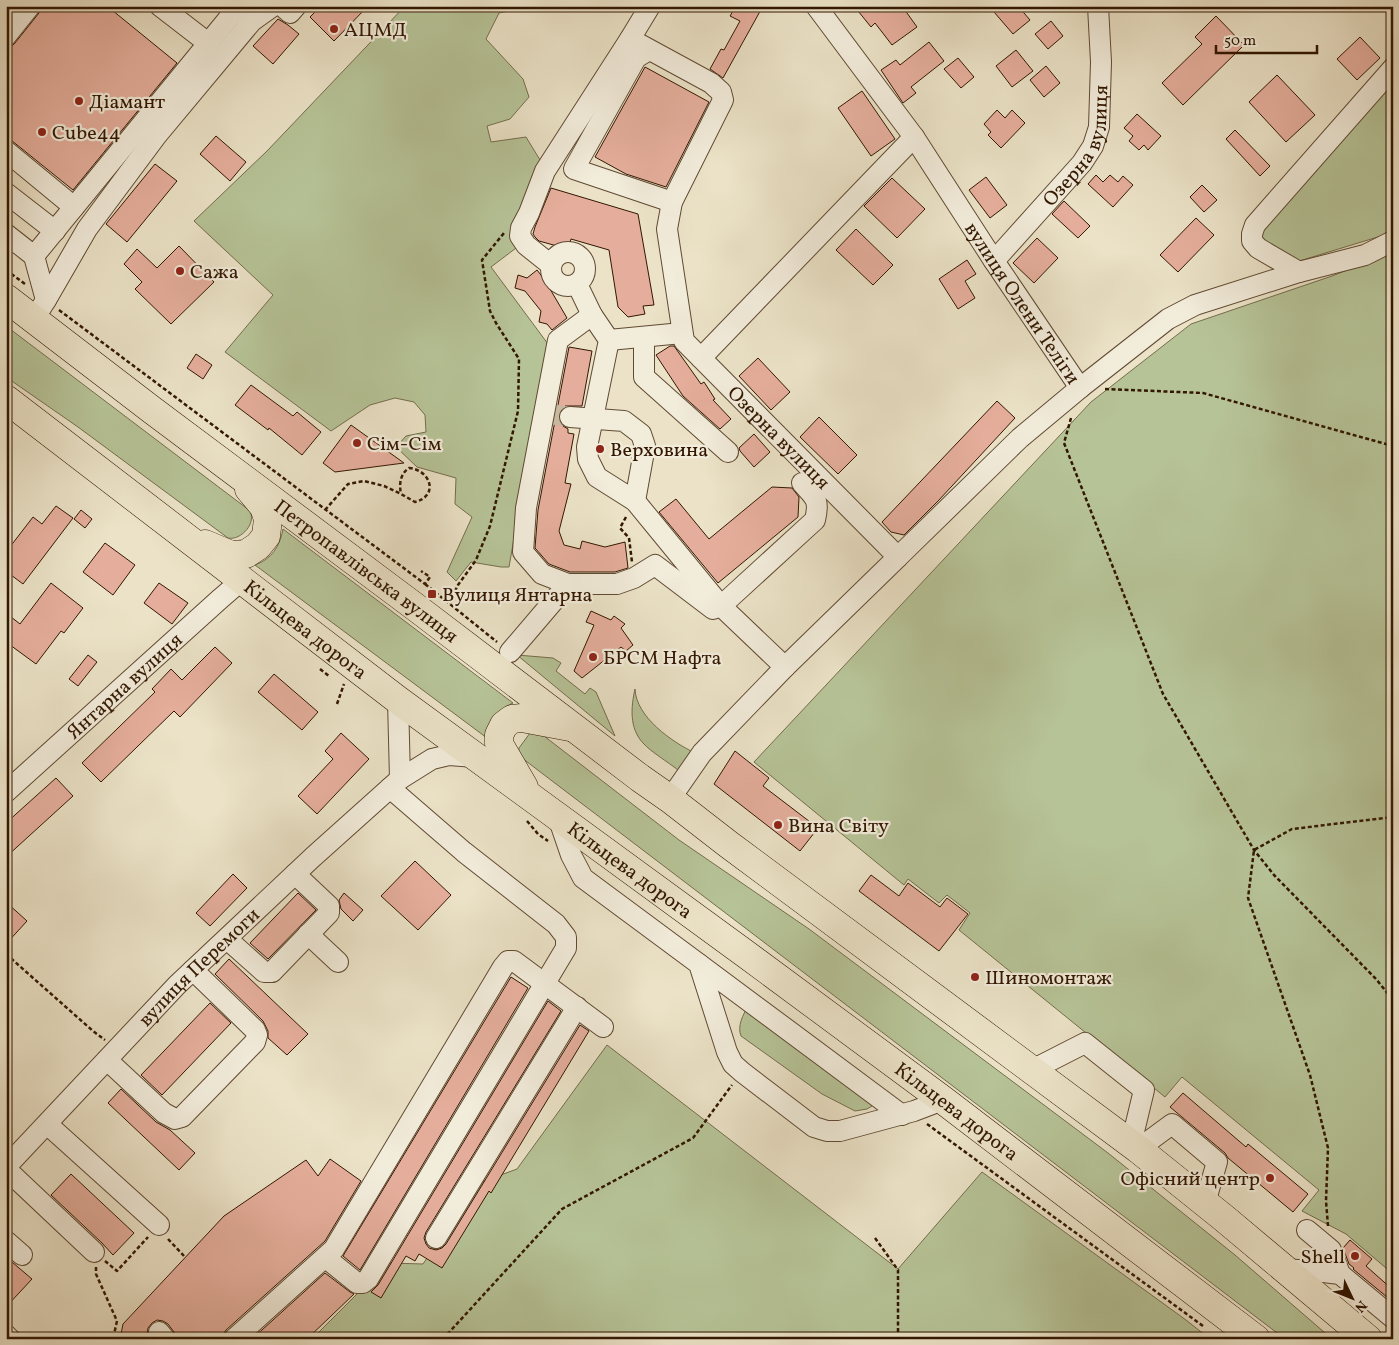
<svg xmlns="http://www.w3.org/2000/svg" width="1399" height="1345" viewBox="0 0 1399 1345" font-family="Vollkorn,serif">
	<style>
		.green { fill: #b6c397; stroke: #746d4c }
		.building { fill: #e5ae9c; stroke: #321700 }
		.lines { fill: none; stroke-linecap: round; stroke-linejoin: round }
		.minor-tunnel { stroke: #c6b99f; stroke-width: 20; stroke-dasharray: 20 10; stroke-linecap: butt }
		.minor-casing { stroke: #604a32; stroke-width: 22 }
		.highway-casing { stroke: #321700; stroke-width: 29 }
		.path { stroke: #321700; stroke-width: 2.5; stroke-dasharray: 4 2.5; stroke-linecap: butt }
		.minor { stroke: #f2ecdb; stroke-width: 20 }
		.highway { stroke: #ebe2c7; stroke-width: 28 }
		.poi-dot { fill: #8f2418; stroke: #f2ecdb; stroke-width: 2 }
		.labels { text-anchor: middle; stroke-width: 4.5; stroke-linejoin: round; paint-order: stroke }
		.poi-label { font-size: 20px; fill: #321700; stroke: #f2ecdb; text-anchor: start }
		.street-label { font-size: 20px; fill: #321700; stroke: #f2ecdb }
	</style>
	<rect width="100%" height="100%" fill="#ebe2c7"/>
	<filter id="stains"><feTurbulence type="fractalNoise" baseFrequency=".004" numOctaves="4"/><feColorMatrix values="0 0 0 0 .2 0 0 0 0 .09 0 0 0 0 .02 0 0 0 .5 -.17"/></filter>
	<radialGradient id="worn" r=".72"><stop offset=".6" stop-color="#630" stop-opacity="0"/><stop offset="1" stop-color="#630" stop-opacity=".3"/></radialGradient>
	<path class="green" d="M405 6H535L499 13 486 39 523 79 529 97 510 119 487 126 491 142 526 137 548 173 524 242 491 267 548 344 509 567H501L471 562 456 581 447 572 472 517 455 504 456 478 417 467 396 447 406 436 426 432 425 415 414 402 395 398 370 405 331 431 225 352 273 295 194 221 267 151Z
		M1393 69V228L1381 236 1296 262 1255 242 1261 228Z
		M1393 252V1274L1346 1234 1302 1211 1319 1190 1182 1077 1165 1097 959 930 970 913 947 895 939 903 908 879 904 885 754 762 1091 402 1191 324 1332 276Z
		M6 326 249 510C258 522 241 541 228 538L78 427 6 377Z
		M283 529 513 703C495 711 494 721 487 738L255 565C272 559 280 546 283 529Z
		M517 655 553 658 561 663 556 671 585 694 590 688 596 692 615 736Z
		M635 689C636 717 672 742 695 753L678 770C668 762 651 752 643 743 629 728 631 707 635 689Z
		M530 733 544 736 679 840 809 929 1108 1153 1235 1255 1332 1339H1285L522 758 518 754 519 748Z
		M748 1006 873 1101 872 1106 867 1109 855 1111 822 1094 741 1036C737 1026 743 1015 748 1006Z
		M607 1045 898 1269 982 1172 1186 1320 1210 1339H312L388 1263 423 1264 476 1184 517 1169Z"/>
	<path class="building" d="M42 6H107L177 63 73 190 6 136V48L11 47 15 43 39 13Z
		M321 6H368L334 41 310 17Z
		M736 6H763L723 78 710 69 721 49 724 50 740 21 730 16Z
		M854 6H902L917 27 892 45 875 23 871 27Z
		M1000 6H1018L1030 20 1013 34 994 12Z
		M1216 16 1244 45 1183 105 1162 83 1202 44 1195 37Z
		M278 19 288 25 299 34 273 64 253 46Z
		M1051 21 1063 36 1048 49 1035 34Z
		M1360 37 1380 58 1357 80 1337 59Z
		M929 42 944 61 911 87 916 93 903 103 881 70 896 60 900 65Z
		M1016 50 1033 71 1012 87 996 66Z
		M958 58 974 77 961 88 944 69Z
		M1046 66 1060 83 1044 97 1030 80Z
		M645 67 709 102 666 187 626 174 595 157Z
		M1277 75 1315 115 1286 142 1249 102Z
		M862 91 895 139 871 156 838 108Z
		M997 110 1005 118 1012 110 1025 123 1001 148 988 135 991 132 984 124Z
		M1137 114 1161 136 1148 150 1144 145 1139 150 1129 141 1133 136 1124 128Z
		M1235 130 1270 166 1260 176 1226 139Z
		M216 136 246 162 230 181 200 154Z
		M155 164 177 181 127 242 106 224Z
		M1096 175 1103 182 1110 175 1118 182 1123 176 1133 185 1113 207 1088 184Z
		M986 177 1007 205 990 218 969 190Z
		M892 178 925 209 897 238 864 206Z
		M1202 185 1217 200 1204 212 1190 197Z
		M551 188 638 214 654 305 643 306 645 314 628 317 618 307 609 250 571 239 568 249 539 241 535 237 533 234 535 227Z
		M1064 201 1090 226 1078 238 1052 214Z
		M1196 218 1214 235 1178 272 1160 255Z
		M856 229 893 265 873 285 836 250Z
		M1037 238 1058 258 1034 283 1013 263Z
		M179 246 214 282 171 324 135 289 142 282 124 264 137 249 157 268Z
		M967 260 976 274 965 281 975 298 958 309 939 279Z
		M537 270 551 288 550 289 567 318 552 330 547 324 539 322 541 311 525 291 515 288 518 275 527 278Z
		M670 346H674L701 384 704 382 715 399 713 400 731 419 720 429 683 396 656 355Z
		M569 347 592 351 582 406H565L561 410 558 416 560 423 563 426 568 429V433L574 434 565 483 571 484 559 531 564 545 580 549 582 541 605 547 625 542 628 568 615 572H570L549 564 535 548 538 510Z
		M196 354 212 365 203 379 187 368Z
		M758 358 790 392 771 410 739 376Z
		M251 385 293 416 297 412 321 432 302 455 269 428 268 430 235 405Z
		M997 401 1015 418 939 500 904 535 891 532 882 522Z
		M819 417 857 455 838 474 800 437Z
		M351 425 404 463 335 472 323 463Z
		M754 434 770 452 754 467 740 451 739 448Z
		M772 487 792 488 799 497 798 517 718 583 659 512 676 499 709 539Z
		M56 506 73 518 23 584 7 572 11 567 6 563V552L33 517 42 524Z
		M81 510 92 519 85 528 74 519Z
		M105 543 135 565 113 595 83 572Z
		M51 583 83 608 64 633 61 631 36 664 6 642V613L20 624Z
		M159 583 188 603 172 624 144 603Z
		M591 611 611 620 614 616 625 624 621 628 633 645 626 651 621 647 582 678 574 671 594 625 586 622Z
		M215 647 232 663 180 717 174 711 101 782 82 763 155 692 152 689 171 669 182 680Z
		M88 655 97 662 78 686 69 679Z
		M274 674 318 712 302 730 258 692Z
		M341 733 369 759 317 814 298 796 333 759 325 751Z
		M735 751 769 778 763 786 818 828 800 851 714 784Z
		M56 778 73 796 6 857V823Z
		M415 861 451 895 418 930 381 896Z
		M233 874 247 888 210 926 196 913Z
		M871 875 899 896 908 883 940 907 947 898 968 914 939 951 859 891Z
		M298 893 316 910 268 959 250 943Z
		M344 893 363 910 353 921 341 909 339 900Z
		M6 902 27 921 6 944Z
		M229 959 308 1034 287 1055 268 1038V1031L263 1021 215 974Z
		M511 977 528 988 360 1270 343 1256Z
		M548 1001 561 1011 426 1232 424 1238 426 1244 429 1248 436 1250 442 1248 446 1244 580 1025 589 1031 491 1193 489 1191 442 1268 419 1254 415 1261 406 1256 381 1298 371 1292 378 1285Z
		M210 1003 231 1023 162 1095 141 1075Z
		M121 1089 156 1122 170 1130 195 1153 179 1170 108 1103Z
		M1183 1093 1246 1147 1248 1144 1308 1194 1293 1212 1228 1158 1225 1153 1170 1107Z
		M330 1159 361 1181 325 1241 226 1330 223 1335 222 1339H177L174 1332 168 1324 163 1321 157 1320 152 1323 148 1328 147 1334 149 1339H120L123 1324 224 1216 306 1160 318 1176Z
		M71 1174 134 1233 113 1255 102 1243 51 1195Z
		M1350 1240 1372 1259 1366 1266 1393 1290V1302L1353 1269 1354 1268 1349 1264 1343 1248Z
		M6 1257 32 1279 6 1307Z
		M325 1273 350 1292 354 1294 307 1339H252Z"/>
	<g class="lines">
		<path class="minor-tunnel" d="M550 414 570 417"/>
		<g class="minor-casing">
			<g id="minor">
				<path d="M160 6 208 43"/>
				<path d="M282 6 290 13 296 6"/>
				<path id="s1" d="M816 6 914 137 994 261 1080 388 1168 319 1195 305 1299 272 1365 255 1393 241"/>
				<path d="M6 36 30 6"/>
				<path id="s2" d="M630 39 711 83 721 92 723 100 672 202 667 229 684 341 898 557 785 667 702 753 670 799"/>
				<path d="M649 50 636 58 574 169 672 202"/>
				<path d="M6 151 74 207"/>
				<path d="M6 193 55 231"/>
				<path d="M6 234 34 256 46 300"/>
				<circle cx="568" cy="269" r="17"/>
				<path d="M34 256 237 8 252 21"/>
				<path id="s3" d="M994 261 1082 163 1093 146 1099 127 1101 62 1098 6"/>
				<path d="M551 265 526 245 520 236 521 228 529 213 545 171 630 39 650 6"/>
				<path d="M1299 272 1258 248 1252 241V234L1255 225 1393 68"/>
				<path d="M577 284 592 315 609 340 587 447 588 459 597 477 635 501 721 606 785 667"/>
				<path d="M592 315 558 340 526 508 523 552 542 574 568 584H617L634 578 655 565 713 609 721 606 815 520C820 499 815 498 802 483"/>
				<path d="M34 319 46 300 87 229 157 135 252 21 273 6"/>
				<path d="M644 337V377L728 452"/>
				<path d="M609 340 682 333"/>
				<path d="M701 358 914 137"/>
				<path d="M570 417 624 421 641 434 645 446 635 501"/>
				<path d="M898 557 1020 438 1080 388"/>
				<path d="M510 652 568 584"/>
				<path d="M398 700 400 779"/>
				<path id="s4" d="M6 792 220 599 242 580"/>
				<path d="M558 817 571 855 583 878 699 964 727 1052 733 1064 742 1072 814 1127 827 1131H840L914 1111 943 1100"/>
				<path d="M308 934 338 962"/>
				<path d="M227 939 264 972H272L329 913V906L295 874"/>
				<path d="M699 964 902 1115"/>
				<path d="M107 1060 164 1113 175 1119 182 1117 255 1042 257 1035 255 1030 193 970"/>
				<path d="M1032 1070 1085 1043 1144 1090 1131 1144"/>
				<path d="M47 1124 159 1225"/>
				<path d="M1138 1149 1172 1124 1217 1162 1205 1203"/>
				<path id="s5" d="M6 1167 177 985 313 857 400 779 432 759 449 755 475 757"/>
				<path d="M6 1169 94 1252"/>
				<path d="M1307 1230 1331 1250 1340 1274"/>
				<path d="M436 1238 577 1007"/>
				<path d="M6 1241 22 1255"/>
				<path d="M326 1258 357 1283H363L368 1279 566 948V937L556 924 464 852 390 788"/>
				<path d="M1285 1269 1323 1272 1340 1274 1393 1318"/>
				<path d="M159 1332 165 1339"/>
				<path d="M6 1335 10 1339"/>
				<path d="M234 1339 334 1249 503 967 508 961H514L603 1027"/>
			</g>
		</g>
		<g class="highway-casing">
			<g id="highway">
				<path id="s6" d="M6 298 152 410 418 609 640 778 670 799 728 844 1138 1149 1225 1219 1368 1339"/>
				<path id="s7" d="M6 399 398 700 747 955 943 1100 1256 1339"/>
				<path d="M205 544 231 555 246 554 258 546 266 536 268 519 264 507 249 489"/>
				<path d="M524 787 499 744V735L504 725 512 719 522 718 570 727"/>
			</g>
		</g>
		<path class="path" d="M6 270 25 284
			M59 310 425 584 430 577 421 571
			M1105 389 1203 393 1393 446
			M1071 418 1064 443 1163 694 1254 850 1274 875 1376 979 1393 1000
			M325 510 348 484 364 481 384 486 401 494 415 502C439 496 431 470 409 468 400 474 399 484 401 494
			M626 517 620 528 629 538 632 562
			M425 584 497 642
			M449 603 458 585 476 560 490 526 518 411 519 359 496 323 490 311 482 260 504 233
			M320 669 329 676
			M337 704 344 684
			M527 821 538 834 548 841
			M6 954 93 1031 105 1040
			M927 1124 1203 1326
			M1328 1226 1326 1201 1328 1148 1310 1075 1248 898 1254 850 1292 829 1393 817
			M875 1238 898 1270V1335L896 1339
			M168 1239 184 1256
			M105 1261 117 1271 148 1237
			M96 1267V1274L117 1321 113 1339
			M443 1339 562 1209 693 1138 732 1085"/>
		<use href="#minor" class="minor"/>
		<use href="#highway" class="highway"/>
	</g>
	<g class="poi-dot">
		<circle cx="334" cy="29" r="5"/>
		<circle cx="79" cy="101" r="5"/>
		<circle cx="42" cy="132" r="5"/>
		<circle cx="180" cy="271" r="5"/>
		<circle cx="357" cy="443" r="5"/>
		<circle cx="600" cy="449" r="5"/>
		<rect x="427" y="589" width="10" height="10" rx="2.5"/>
		<circle cx="593" cy="657" r="5"/>
		<circle cx="778" cy="825" r="5"/>
		<circle cx="975" cy="977" r="5"/>
		<circle cx="1270" cy="1178" r="5"/>
		<circle cx="1355" cy="1256" r="5"/>
	</g>
	<g class="labels">
		<g class="poi-label">
			<text x="344" y="36">АЦМД</text>
			<text x="89" y="108">Діамант</text>
			<text x="52" y="139">Cube44</text>
			<text x="190" y="278">Сажа</text>
			<text x="367" y="450">Сім-Сім</text>
			<text x="610" y="456">Верховина</text>
			<text x="442" y="601">Вулиця Янтарна</text>
			<text x="603" y="664">БРСМ Нафта</text>
			<text x="788" y="832">Вина Світу</text>
			<text x="985" y="984">Шиномонтаж</text>
			<text x="1260" y="1185" text-anchor="end">Офісний центр</text>
			<text x="1345" y="1263" text-anchor="end">Shell</text>
		</g>
		<g class="street-label">
			<text dy="7" stroke="none"><textPath href="#s3" startOffset="146">Озерна вулиця</textPath></text>
			<text dy="7" stroke="none"><textPath href="#s1" startOffset="362">вулиця Олени Теліги</textPath></text>
			<text dy="7" stroke="none"><textPath href="#s2" startOffset="504">Озерна вулиця</textPath></text>
			<text dy="7" stroke="none"><textPath href="#s6" startOffset="452">Петропавлівська вулиця</textPath></text>
			<text dy="7" stroke="none"><textPath href="#s7" startOffset="378">Кільцева дорога</textPath></text>
			<text dy="7" stroke="none"><textPath href="#s4" startOffset="159">Янтарна вулиця</textPath></text>
			<text dy="7" stroke="none"><textPath href="#s7" startOffset="782">Кільцева дорога</textPath></text>
			<text dy="7" stroke="none"><textPath href="#s5" startOffset="278">вулиця Перемоги</textPath></text>
			<text dy="7" stroke="none"><textPath href="#s7" startOffset="1188">Кільцева дорога</textPath></text>
		</g>
	</g>
	<rect width="1399" height="1345" fill="none" stroke="#ebe2c7" stroke-width="25"/>
	<rect x="8" y="8" width="1384" height="1330" fill="none" stroke="#321700" stroke-width="2.5"/>
	<rect x="12" y="12" width="1374" height="1320" fill="none" stroke="#321700"/>
	<g transform="translate(1352 1298) rotate(133)" stroke="#f2ecdb" stroke-width="4" paint-order="stroke">
	<path d="M0-4L9 19L0 12L-9 19Z" fill="#321700"/>
	<text y="-8" font-size="14" font-weight="bold" text-anchor="middle" fill="#321700">N</text>
	</g>
	<path d="M1216 45v8h101v-8" fill="none" stroke="#321700" stroke-width="2.5"/>
	<text x="1224" y="45" font-size="15" fill="#321700" stroke="#f2ecdb" stroke-width="4" paint-order="stroke">50 m</text>
	<rect width="100%" height="100%" filter="url(#stains)"/>
	<rect width="100%" height="100%" fill="url(#worn)"/>
</svg>
